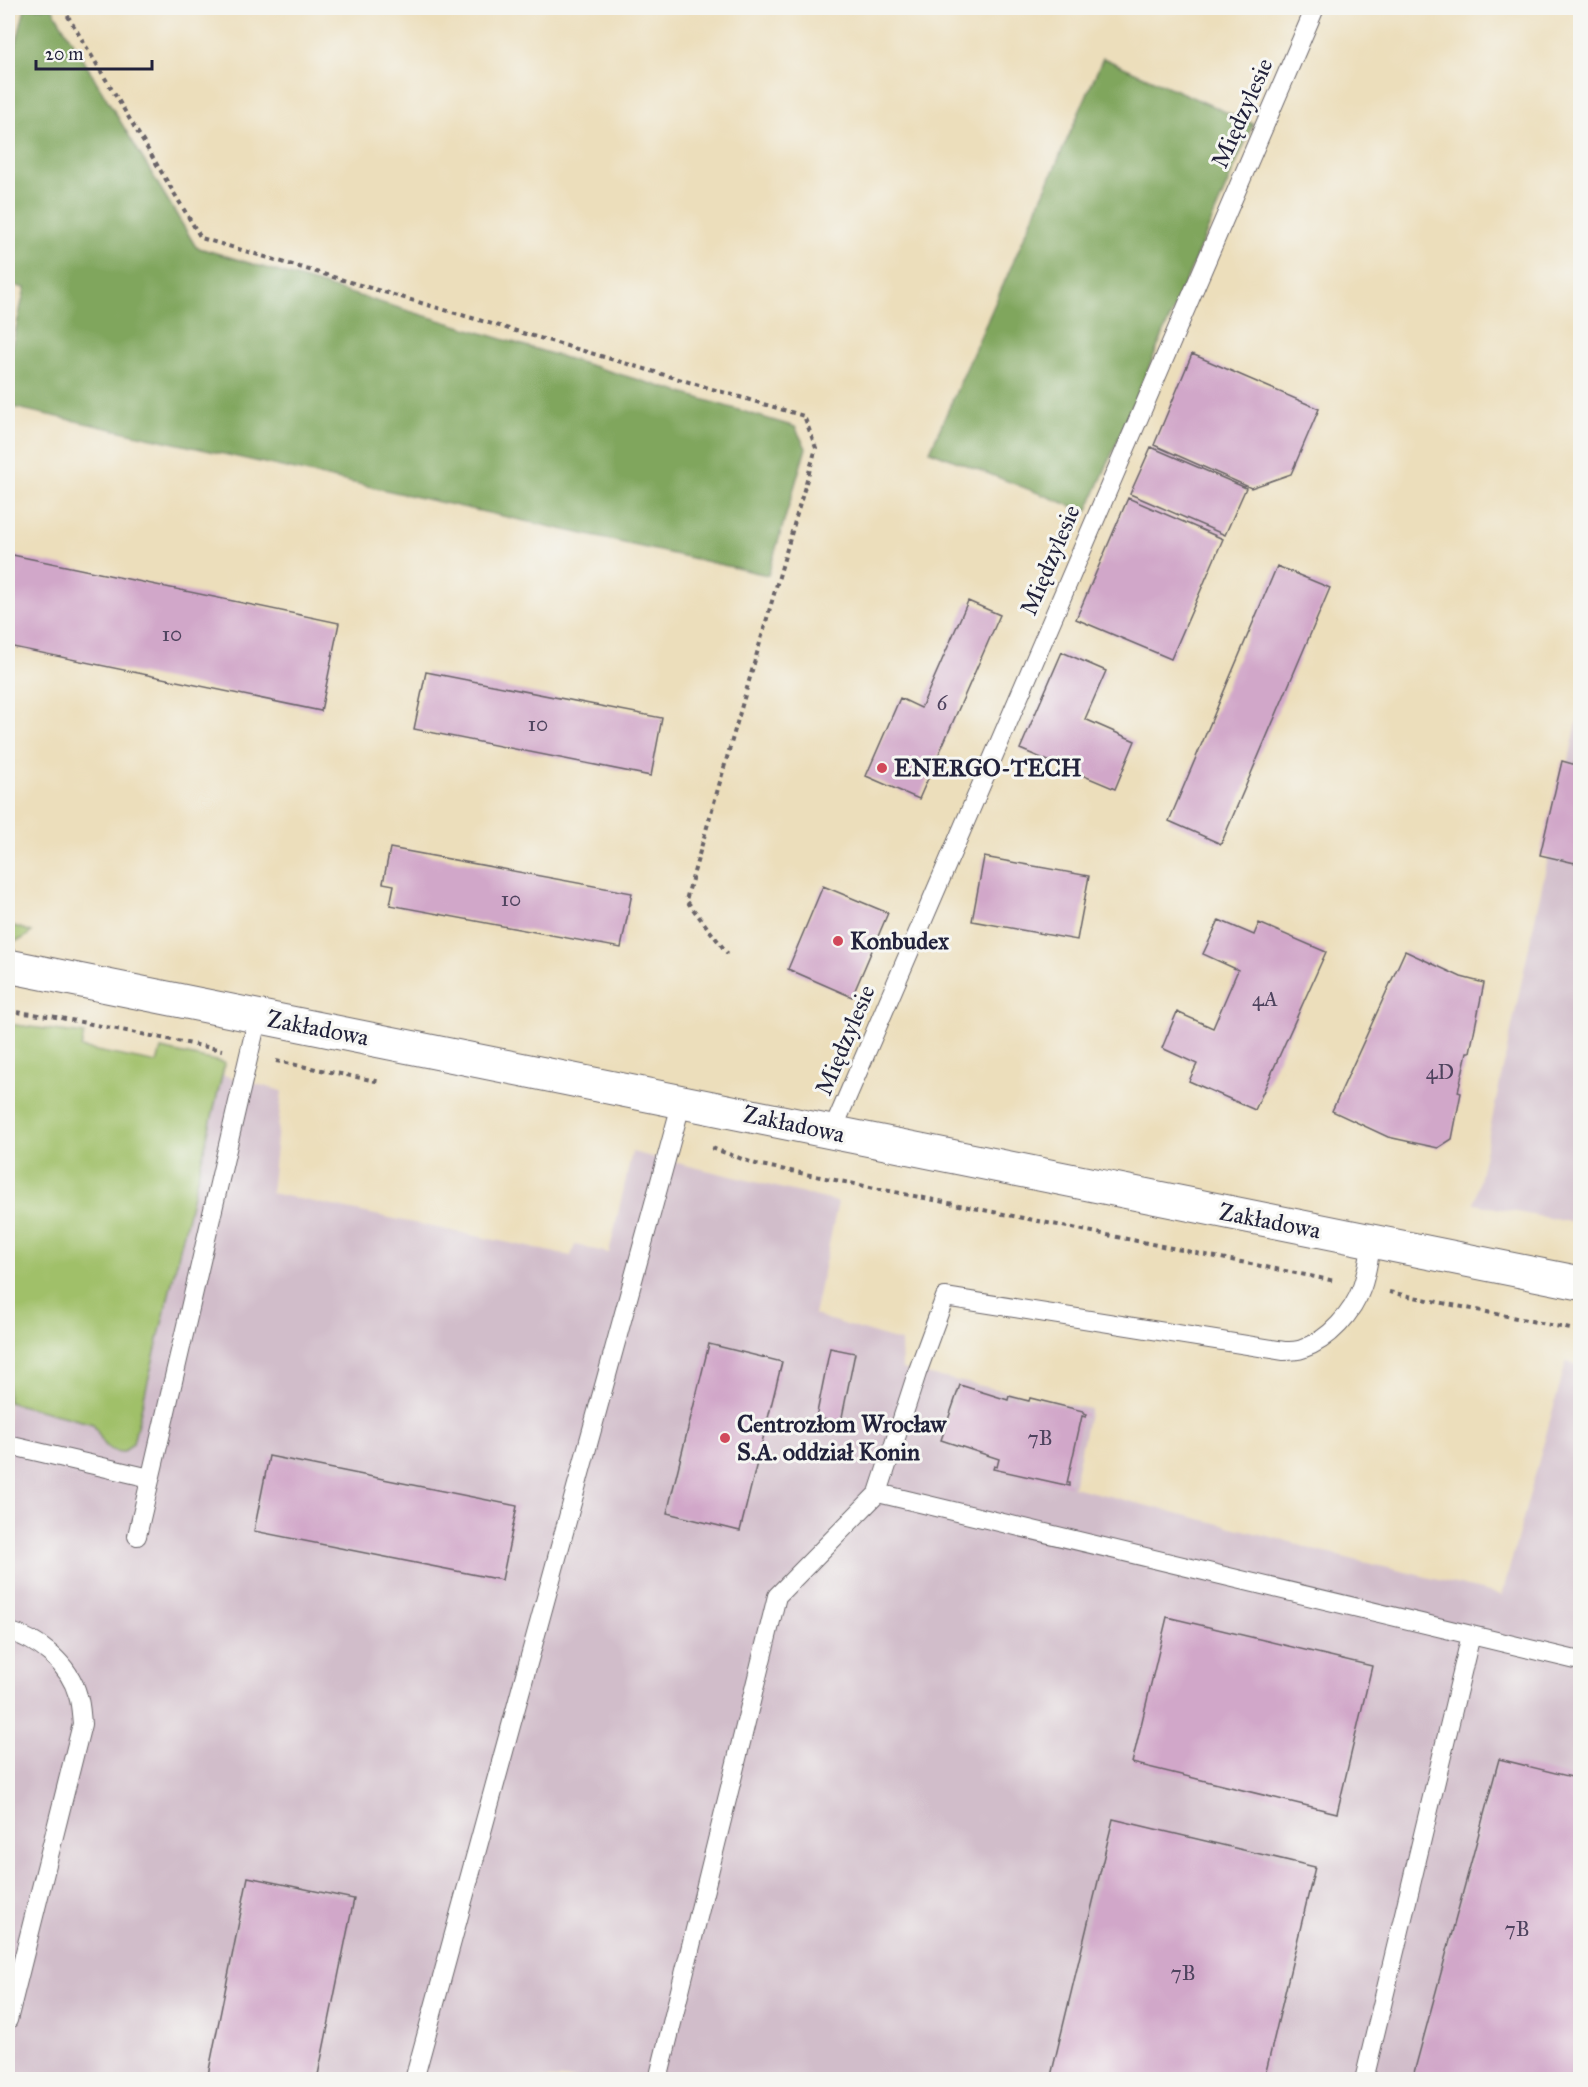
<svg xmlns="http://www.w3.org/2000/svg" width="1588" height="2087" viewBox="0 0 1588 2087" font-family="'IM FELL Great Primer',serif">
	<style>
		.industrial { fill: #d1bdca }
		.green { fill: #a0c069; stroke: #617152; stroke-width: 1.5 }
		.forest { fill: #80a65d; stroke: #51644c; stroke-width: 1.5 }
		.building { fill: #d1a7c9 }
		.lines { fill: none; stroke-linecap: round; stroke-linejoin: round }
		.lane-casing { stroke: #696468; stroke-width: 20 }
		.street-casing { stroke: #696468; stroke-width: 35 }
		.path { stroke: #696468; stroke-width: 4; stroke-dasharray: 4.5 4.5; stroke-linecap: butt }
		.lane { stroke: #fff; stroke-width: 18 }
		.street { stroke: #fff; stroke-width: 33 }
		.poi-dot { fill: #d1495b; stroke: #f6f6f2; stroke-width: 2 }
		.labels { text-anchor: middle; stroke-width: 6; stroke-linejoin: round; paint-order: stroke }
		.number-label { font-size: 21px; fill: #4e435e }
		.street-label { font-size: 24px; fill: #22223b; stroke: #f6f6f2 }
		.poi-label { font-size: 24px; font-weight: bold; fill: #22223b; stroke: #f6f6f2; text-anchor: start }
	</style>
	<rect width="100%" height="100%" fill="#f6f6f2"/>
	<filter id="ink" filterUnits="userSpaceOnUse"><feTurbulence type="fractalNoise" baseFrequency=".0167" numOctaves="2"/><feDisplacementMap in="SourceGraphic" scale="12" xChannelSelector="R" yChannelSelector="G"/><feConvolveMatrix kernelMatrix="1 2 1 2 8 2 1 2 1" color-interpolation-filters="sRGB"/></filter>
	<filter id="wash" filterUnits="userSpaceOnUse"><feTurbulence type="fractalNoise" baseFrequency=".008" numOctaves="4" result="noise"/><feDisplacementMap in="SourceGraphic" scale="24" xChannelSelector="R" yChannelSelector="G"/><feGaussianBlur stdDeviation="1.35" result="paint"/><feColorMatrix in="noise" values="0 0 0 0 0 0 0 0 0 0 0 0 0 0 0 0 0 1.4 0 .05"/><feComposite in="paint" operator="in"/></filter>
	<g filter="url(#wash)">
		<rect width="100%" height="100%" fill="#ecdebb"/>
		<path class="industrial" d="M1580 708V1224L1474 1204Z
			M8 1024 84 1034 81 1048 157 1063 161 1049 225 1063 223 1075 282 1091 271 1193 571 1256 575 1245 609 1253 632 1152 838 1202 814 1315 901 1342 902 1369 1090 1409 1073 1487 1287 1541 1317 1551 1502 1595 1566 1362 1580 1365V2079H8Z"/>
		<path class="green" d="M8 924 32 932 22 939 8 943Z
			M8 1024 84 1034 81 1048 157 1063 161 1049 225 1063 133 1443 124 1452C103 1452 103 1440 93 1424L8 1402Z"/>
		<path class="forest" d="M25 8H52L196 247 795 427 806 448 768 575 8 406V364L25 288 8 284V77Z
			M1103 58 1253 124 1087 512 930 451Z"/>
		<g id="blocks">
			<path class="building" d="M1192 354 1319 409 1291 474 1251 488 1154 445Z
				M1151 447 1246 488 1225 535 1130 494Z
				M1128 498 1223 539 1171 659 1076 619Z
				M8 554 339 623 321 711 8 646Z
				M1277 566 1330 588 1221 844 1169 821Z
				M968 601 1000 615 919 799 866 776 900 698 921 708Z
				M1062 652 1106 671 1085 719 1135 741 1115 789 1020 749Z
				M426 672 662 718 651 776 414 729Z
				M1562 761 1580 766V841L1575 863 1540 855Z
				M390 848 632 893 621 948 390 905 394 885 383 883Z
				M984 857 1089 876 1077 940 972 921Z
				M823 886 888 913 852 997 788 969Z
				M1219 920 1254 935 1259 923 1326 952 1255 1110 1189 1081 1197 1064 1162 1048 1177 1012 1213 1028 1238 970 1203 954Z
				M1405 951 1461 977 1484 983 1470 1052H1467L1458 1092 1461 1093 1452 1139 1438 1148 1388 1137 1332 1111Z
				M709 1344 782 1362 740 1531 667 1513Z
				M830 1348 855 1353 841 1422 816 1418Z
				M960 1385 1008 1400 1009 1396 1029 1401 1030 1398 1083 1411V1413L1087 1414 1086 1417 1082 1416 1067 1483H1070V1486L993 1469 994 1466 997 1467 999 1459 941 1440Z
				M269 1456 517 1506 502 1580 254 1531Z
				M1167 1617 1372 1666 1337 1813 1132 1763Z
				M1499 1759 1580 1779V2080H1412Z
				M1113 1819 1315 1867 1264 2080H1050Z
				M248 1877 354 1899 317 2080H207Z"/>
		</g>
	</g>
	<g filter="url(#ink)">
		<use href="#blocks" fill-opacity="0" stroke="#696468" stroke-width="1.5"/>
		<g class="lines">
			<g class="lane-casing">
				<path id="lane" d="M832 1132 1315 8
					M8 1445 150 1478
					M878 1493 1580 1661
					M137 1536 258 1016
					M8 1631C39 1640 69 1663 78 1696 81 1705 81 1715 82 1724L8 2020
					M414 2080 682 1101
					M658 2080 777 1596 878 1493 917 1373 945 1297 1284 1351C1290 1351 1297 1351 1302 1349 1329 1340 1353 1313 1362 1287 1367 1273 1369 1256 1372 1242
					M1364 2080 1471 1635"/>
			</g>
			<g class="street-casing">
				<path id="street" d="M8 966 1580 1283"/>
			</g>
			<path class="path" d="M63 8 201 238 804 416 816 448 686 900 728 954
				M8 1011 56 1017 222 1050
				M276 1061 381 1082
				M712 1148 756 1164 1335 1281
				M1389 1292 1580 1331"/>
			<use href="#lane" class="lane"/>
			<use href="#street" class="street"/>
		</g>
	</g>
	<g class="poi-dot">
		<circle cx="882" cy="768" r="6"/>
		<circle cx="838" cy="941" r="6"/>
		<circle cx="725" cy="1438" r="6"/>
	</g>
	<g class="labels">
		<g class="number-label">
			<text x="172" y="641">10</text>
			<text x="942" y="710">6</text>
			<text x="538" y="731">10</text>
			<text x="511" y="906">10</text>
			<text x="1265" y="1006">4A</text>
			<text x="1440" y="1079">4D</text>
			<text x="1040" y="1445">7B</text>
			<text x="1517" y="1936">7B</text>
			<text x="1183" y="1980">7B</text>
		</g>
		<g class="street-label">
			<text transform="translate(1242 113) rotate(-66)" y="8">Międzylesie</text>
			<text transform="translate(1050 560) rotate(-67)" y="8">Międzylesie</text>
			<text transform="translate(318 1028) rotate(11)" y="8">Zakładowa</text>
			<text transform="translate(845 1040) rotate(-67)" y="8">Międzylesie</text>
			<text transform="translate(794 1124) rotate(12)" y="8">Zakładowa</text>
			<text transform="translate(1270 1221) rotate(11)" y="8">Zakładowa</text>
		</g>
		<g class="poi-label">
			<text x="894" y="776">ENERGO-TECH</text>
			<text x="850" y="949">Konbudex</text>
			<text x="737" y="1432">Centrozłom Wrocław<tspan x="737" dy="28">S.A. oddział Konin</tspan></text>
		</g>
	</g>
	<rect width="1588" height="2087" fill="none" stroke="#f6f6f2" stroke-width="30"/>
	<path d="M36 60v9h116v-9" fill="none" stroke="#22223b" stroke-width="3"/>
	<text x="45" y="60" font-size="18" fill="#22223b" stroke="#f6f6f2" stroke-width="4.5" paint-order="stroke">20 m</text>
</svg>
